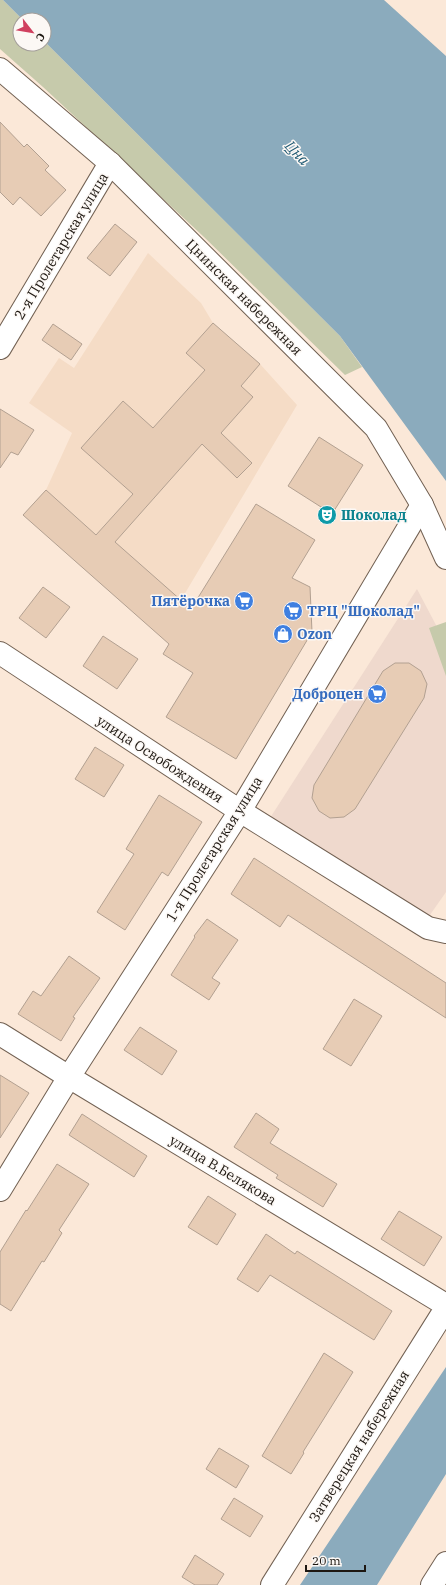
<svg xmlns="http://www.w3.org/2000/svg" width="446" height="1585" viewBox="0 0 446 1585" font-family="'IBM Plex Serif',serif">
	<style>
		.commercial { fill: #efd9cd }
		.built { fill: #f5dcc6 }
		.green { fill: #c6caab }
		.water { fill: #8babbd }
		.building { fill: #e7ccb5; stroke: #b2a091 }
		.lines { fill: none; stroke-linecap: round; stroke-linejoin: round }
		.minor-casing { stroke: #726153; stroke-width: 24 }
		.secondary-casing { stroke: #726153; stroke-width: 24 }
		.minor { stroke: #fff; stroke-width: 22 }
		.secondary { stroke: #fff; stroke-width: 22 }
		.labels { text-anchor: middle; stroke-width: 3; stroke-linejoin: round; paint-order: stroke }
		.street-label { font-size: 14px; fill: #1d1711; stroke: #fcf8f5 }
		.culture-label { font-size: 14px; font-weight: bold; fill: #0d838f; stroke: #fcf8f5; text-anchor: start }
		.shop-label { font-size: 14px; font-weight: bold; fill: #366cbe; stroke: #fcf8f5; text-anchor: end }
		.water-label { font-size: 15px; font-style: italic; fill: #1d5872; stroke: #fcf8f5 }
	</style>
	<rect width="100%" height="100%" fill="#fbe8d8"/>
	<path class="commercial" d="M417 589 446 644V892L425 922 270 818Z"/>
	<path class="built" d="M148 253 201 303 213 323 260 364 297 405 181 600 23 515 46 490 72 433 29 403 59 358 74 368Z"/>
	<path class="green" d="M0 0H3L23 20H20V44H44V41L340 336 362 367 345 375 204 237 43 87 0 49Z
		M446 622V676L429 628Z"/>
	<path class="water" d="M3 0H384L446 56V481L340 336 44 41V20H23Z
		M446 1367V1474L377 1585H300Z"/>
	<path class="building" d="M0 122 24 147 27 144 49 166 45 170 66 190 41 216 20 197 13 205 0 192Z
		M115 224 137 242 110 276 87 258Z
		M213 323 260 364 241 386 253 397 221 433 252 463 237 478 202 444 115 542 191 609 256 504 315 540 292 578 310 587 312 632 236 759 166 717 193 673 163 654 169 644 23 515 46 490 96 535 133 494 81 448 123 401 153 428 205 370 186 353Z
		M53 324 82 344 71 360 42 340Z
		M0 409 34 430 18 455 11 452 0 468Z
		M319 437 363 465 332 514 288 486Z
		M43 587 70 607 46 638 19 618Z
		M103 636 138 659 117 689 83 666Z
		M395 663H409L421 671 427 684 424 698 355 809 344 817 330 818 319 811 312 798 314 785 383 671Z
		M95 747 124 765 104 797 75 779Z
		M159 795 202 822 168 876 162 872 125 930 97 912 134 854 126 849Z
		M254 858 446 983V1018L288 915 280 927 231 894Z
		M207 919 238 940 212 978 220 983 209 1000 171 975 195 937 194 936Z
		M69 956 100 978 73 1017 75 1018 61 1041 18 1014 33 991 41 996Z
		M354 999 382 1016 351 1066 323 1049Z
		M140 1027 177 1051 162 1075 124 1050Z
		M0 1075 29 1093 0 1138Z
		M256 1113 279 1129 270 1143 337 1184 323 1207 276 1178 278 1175 234 1147Z
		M82 1114 147 1156 134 1177 69 1135Z
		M57 1164 89 1184 59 1230 62 1233 44 1262 42 1261 11 1311 0 1304V1252L26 1210 27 1211Z
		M208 1196 236 1214 217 1245 188 1227Z
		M399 1211 442 1237 424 1266 381 1239Z
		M266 1234 295 1254 297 1251 392 1311 374 1340 270 1275 258 1292 237 1279Z
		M324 1353 353 1372 303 1452 304 1453 291 1474 262 1456Z
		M219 1448 249 1466 236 1488 206 1469Z
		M234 1498 263 1516 250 1537 221 1519Z
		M195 1555 224 1574 217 1585H195L182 1577Z"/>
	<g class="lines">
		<g class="minor-casing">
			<path id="minor" d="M0 348 110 163
				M0 653 240 811 428 928 446 932
				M0 1034 69 1077 446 1305
				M0 1190 69 1077 240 811 422 505
				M272 1585 446 1308
				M432 1585 446 1563"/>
		</g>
		<g class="secondary-casing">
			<path id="secondary" d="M0 69 110 163 376 428 422 505 446 558"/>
		</g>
		<use href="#minor" class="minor"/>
		<use href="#secondary" class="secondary"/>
	</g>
	<defs>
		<g id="theatre-disc" transform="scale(1)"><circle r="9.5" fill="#0f9aa8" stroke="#fcf8f5"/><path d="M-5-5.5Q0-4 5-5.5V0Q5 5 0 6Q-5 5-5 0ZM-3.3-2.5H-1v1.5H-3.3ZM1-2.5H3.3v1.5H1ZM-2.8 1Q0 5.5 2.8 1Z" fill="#fff"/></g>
		<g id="supermarket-disc" transform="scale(1)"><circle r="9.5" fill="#3f7fe0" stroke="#fcf8f5"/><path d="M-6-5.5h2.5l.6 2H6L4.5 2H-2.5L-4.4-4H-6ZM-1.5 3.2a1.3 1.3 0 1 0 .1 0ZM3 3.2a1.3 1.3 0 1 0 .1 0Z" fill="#fff"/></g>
		<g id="shop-disc" transform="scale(1)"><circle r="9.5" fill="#3f7fe0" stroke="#fcf8f5"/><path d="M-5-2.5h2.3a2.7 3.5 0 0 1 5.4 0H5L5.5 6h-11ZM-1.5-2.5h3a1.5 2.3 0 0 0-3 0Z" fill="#fff"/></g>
	</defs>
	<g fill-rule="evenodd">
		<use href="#theatre-disc" x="327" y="515"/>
		<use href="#supermarket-disc" x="244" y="601"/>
		<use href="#supermarket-disc" x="293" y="611"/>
		<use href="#shop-disc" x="283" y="634"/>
		<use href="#supermarket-disc" x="377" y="694"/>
	</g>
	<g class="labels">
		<g class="street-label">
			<text transform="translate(61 246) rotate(-59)" y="5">2-я Пролетарская улица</text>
			<text transform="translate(244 297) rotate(45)" y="5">Цнинская набережная</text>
			<text transform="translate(160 759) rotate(33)" y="5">улица Освобождения</text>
			<text transform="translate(214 849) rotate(-58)" y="5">1-я Пролетарская улица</text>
			<text transform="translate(223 1170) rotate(31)" y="5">улица В.Белякова</text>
			<text transform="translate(359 1446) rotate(-58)" y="5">Затверецкая набережная</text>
		</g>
		<g class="culture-label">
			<text x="341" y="520">Шоколад</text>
		</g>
		<g class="shop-label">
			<text x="230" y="606">Пятёрочка</text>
			<text x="307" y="616" text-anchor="start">ТРЦ "Шоколад"</text>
			<text x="297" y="639" text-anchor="start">Ozon</text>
			<text x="363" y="699">Доброцен</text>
		</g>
		<g class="water-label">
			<text transform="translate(297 153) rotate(46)" y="5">Цна</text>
		</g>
	</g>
	<g transform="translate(32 32) rotate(121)"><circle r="19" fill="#fcf8f5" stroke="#a39e9a"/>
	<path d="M0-3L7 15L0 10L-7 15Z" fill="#d0405f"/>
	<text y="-6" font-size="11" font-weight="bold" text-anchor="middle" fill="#1d1711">С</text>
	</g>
	<path d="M306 1565v6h59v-6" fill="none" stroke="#1d1711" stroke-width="2"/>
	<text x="312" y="1565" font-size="12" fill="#1d1711" stroke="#fcf8f5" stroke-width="3" paint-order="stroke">20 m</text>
</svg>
